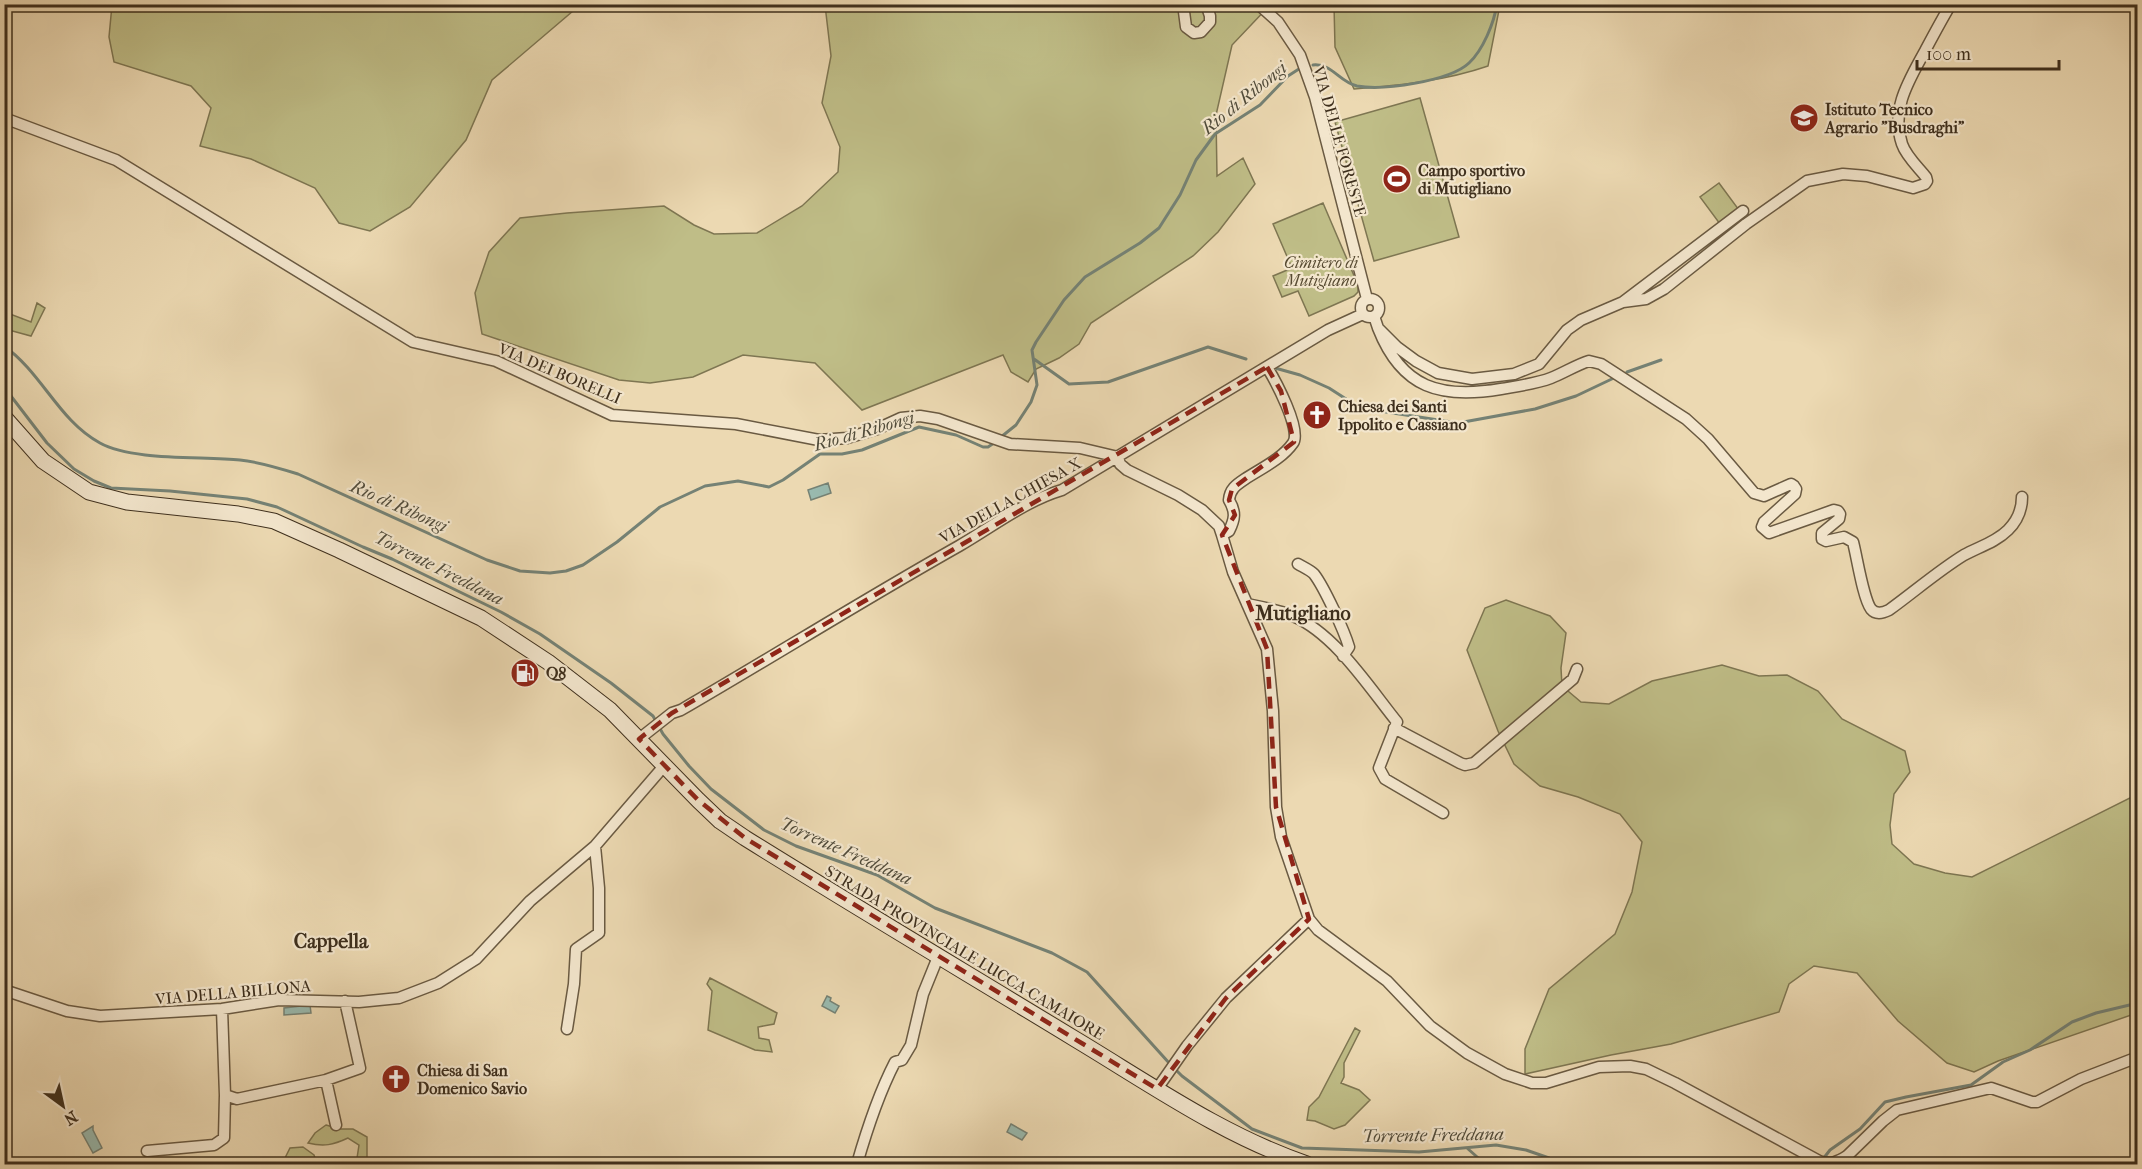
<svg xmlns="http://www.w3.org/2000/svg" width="2142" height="1169" viewBox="0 0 2142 1169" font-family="'IM FELL French Canon',serif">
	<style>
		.green { fill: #bfbd87; stroke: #7e7652; stroke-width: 1.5 }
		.water { fill: #99baaf; stroke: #758275; stroke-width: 1.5 }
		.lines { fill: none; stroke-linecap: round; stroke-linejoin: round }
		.stream { stroke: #758275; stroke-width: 3 }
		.minor-casing { stroke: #6a5a42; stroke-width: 13 }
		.secondary-casing { stroke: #3e2f1d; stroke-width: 17 }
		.minor { stroke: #f3e6cd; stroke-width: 10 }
		.secondary { stroke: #f3e6cd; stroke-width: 15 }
		.marked { fill: none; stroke: #8f2418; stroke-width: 4.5; stroke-dasharray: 12 8; stroke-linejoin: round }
		.labels { text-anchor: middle; stroke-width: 4.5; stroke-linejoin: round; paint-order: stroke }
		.poi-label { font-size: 16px; font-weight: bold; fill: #3e2f1d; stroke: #f3e6cd; text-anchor: start }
		.street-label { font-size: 16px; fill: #3e2f1d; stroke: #f3e6cd }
		.park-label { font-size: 16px; font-style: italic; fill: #584b32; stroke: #f3e6cd }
		.water-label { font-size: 18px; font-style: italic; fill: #504b3a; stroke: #f3e6cd }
		.quarter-label { font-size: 20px; font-weight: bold; fill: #3e2f1d; stroke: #f3e6cd }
	</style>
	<rect width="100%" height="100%" fill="#ecd9b2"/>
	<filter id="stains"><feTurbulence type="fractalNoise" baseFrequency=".00333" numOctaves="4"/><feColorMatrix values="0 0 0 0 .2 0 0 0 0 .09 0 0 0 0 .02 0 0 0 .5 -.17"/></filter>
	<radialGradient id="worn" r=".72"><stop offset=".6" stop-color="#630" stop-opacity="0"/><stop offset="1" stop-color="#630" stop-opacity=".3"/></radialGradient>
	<path class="green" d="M112 5V4L580 5 492 80 466 140 410 207 370 231 339 223 315 188 251 159 200 146 211 108 191 86 114 62 109 37Z
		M825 5H1270L1232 45 1216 115 1217 176 1243 158 1255 184 1218 232 1193 256 1091 323 1079 344 1059 358 1036 369 1028 382 1011 372 1003 355 862 410 815 363 743 355 693 377 650 383 619 380 482 334 475 293 489 252 520 218 567 213 664 206 694 225 714 234 757 233 802 206 838 172 840 147 822 103 831 56Z
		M1334 5V4L1500 5 1488 66C1445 81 1400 85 1354 89L1335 47Z
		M1420 98 1459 237 1374 261 1335 122Z
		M1719 183 1739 210 1720 224 1700 197Z
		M1323 203 1358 285V292L1354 296 1309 316 1298 291 1282 297 1273 276 1292 268 1273 224Z
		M37 303 45 308 31 336 5 329V312L31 322Z
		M1506 600 1550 616 1566 633 1561 668 1562 686 1581 702 1609 704 1652 681 1722 665 1759 676 1787 675 1818 691 1842 719 1905 751 1910 772 1894 794 1890 825 1892 844 1914 864 1945 873 1972 877 2134 796 2137 789V1013L1998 1061 1974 1072 1947 1063 1898 1021 1857 973 1814 966 1789 984 1779 1012 1671 1044 1611 1055 1525 1074V1049L1549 989 1615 934 1632 892 1642 842 1620 814 1578 797 1540 786 1514 764 1498 731 1467 650 1485 608Z
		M710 978 777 1013 774 1024 758 1027 759 1038 769 1040 772 1052 755 1050 708 1030 712 991 707 984Z
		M1355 1028 1360 1031 1344 1063V1077L1341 1083 1359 1090 1370 1100 1345 1125 1334 1129 1315 1121 1307 1120 1309 1107 1319 1097Z
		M326 1125 340 1129H353L367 1137V1164H345L357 1158 359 1145 348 1138C333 1145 324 1147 308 1143L315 1133Z
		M303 1147 314 1155 317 1164H282L290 1148Z"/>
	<path class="water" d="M828 483 831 493 811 500 808 490Z
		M827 996 831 998 830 1001 839 1006 835 1013 822 1006Z
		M310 1005 311 1013 284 1015V1008Z
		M1011 1124 1027 1133 1022 1140 1007 1132Z
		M93 1126V1130L102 1148 93 1153 82 1133Z"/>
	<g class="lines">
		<path class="stream" d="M1313 65C1332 63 1339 82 1357 86 1383 91 1450 81 1469 63 1483 50 1494 23 1497 4
			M4 346C42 373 59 421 100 443 132 461 202 456 240 460 260 462 279 468 298 474L487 560 520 571 550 573 566 571 583 565 617 542 660 507 705 486 738 481 769 487 783 480 820 454H842L862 450 919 427 956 435 983 447H988L994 443
			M1034 359 1069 384 1108 382 1208 347 1246 359
			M1275 368 1300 375 1329 388 1360 408 1458 423 1535 409 1576 396 1616 377
			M1627 372 1661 360
			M4 387 47 443 74 469 94 481 111 488 170 491 247 499 277 507 363 547 392 559 501 612 540 634 611 683 653 716 663 734 689 766 711 789 764 830 796 846 877 875 935 908 1052 953 1087 972 1170 1064
			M1001 437 1016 425 1031 402 1037 385 1032 350 1036 342 1064 300 1085 277 1140 243 1159 228 1180 195 1196 160 1215 134 1260 105 1288 76 1302 67
			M1175 1069 1182 1076 1252 1129 1302 1148 1419 1152 1496 1145 1526 1150 1549 1158 1558 1164
			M1467 1148 1485 1164
			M1823 1159 1830 1150 1860 1129 1885 1102 1906 1097 1971 1085 2003 1062 2030 1050 2072 1022 2096 1013 2138 1003"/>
		<g class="minor-casing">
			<path id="minor" d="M1183 4 1186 27 1194 33 1201 32 1210 22V16L1206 4
				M1258 4 1278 22 1300 55 1315 97 1367 299
				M4 118 116 160 413 342 496 361 612 415 736 424 819 440 847 438 877 429 901 418 920 416 938 419 1010 444 1080 448 1118 457 1120 464 1127 470 1178 495 1202 510 1219 526 1222 535 1233 572 1267 649 1273 711 1276 807 1281 837 1309 919 1318 930 1387 981 1430 1026 1467 1053 1505 1074 1532 1083H1546L1599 1067 1630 1066 1646 1069 1675 1083 1819 1161C1830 1165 1838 1162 1847 1156L1883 1121 1897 1110 1991 1088 2032 1102H2037L2081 1079 2138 1057
				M1361 308a9 9 0 1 1 18 0a9 9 0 1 1-18 0Z
				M1623 302 1646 299 1664 289 1746 224 1807 181 1843 174 1867 176 1913 188 1925 184 1927 181 1926 177C1918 167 1906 156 1902 144 1890 108 1910 79 1926 49 1934 34 1942 19 1951 4
				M1374 316 1378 328 1397 347 1416 361 1438 373 1472 379 1514 374 1539 364 1567 330 1581 320 1623 302 1743 211
				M1378 328C1402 389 1441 399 1501 389 1518 386 1535 384 1551 378 1564 373 1576 365 1589 361L1601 364 1686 419 1708 439 1754 493 1764 496 1791 484 1794 486 1796 489 1795 494 1764 522 1762 527 1769 533 1834 510 1838 511 1840 514 1839 519 1822 533V539L1826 541 1844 537 1853 542C1857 557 1863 598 1871 609 1876 615 1883 613 1889 610 1914 592 1938 571 1964 555 1979 547 1996 542 2008 530 2018 520 2022 510 2022 497
				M1222 535 1229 531C1235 519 1236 512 1229 500 1230 489 1236 485 1245 479 1260 469 1282 459 1293 443 1302 430 1275 380 1267 367
				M1298 564C1303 567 1310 570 1314 574 1324 587 1344 630 1349 647L1343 656
				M1247 604C1262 607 1278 610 1293 616 1335 634 1368 686 1397 722L1379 768 1385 779 1443 813
				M1394 728 1460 763 1465 765 1474 763 1573 679 1577 669
				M639 739 672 713 681 710C774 656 865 599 959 546 992 527 1025 501 1062 490L1328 330 1363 314
				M4 990 67 1011 100 1016 222 1009 279 1000 359 1002 399 998 438 983 476 959 530 901 595 846 664 766
				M222 1009 225 1095 237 1099 326 1080 360 1068 345 1001
				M567 1029 574 984 576 949 599 933V888L595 846
				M326 1080 336 1125
				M1157 1089 1187 1046 1226 998 1309 919
				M147 1151 214 1145 224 1138 225 1095
				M857 1164C867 1129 878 1095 895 1062L902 1060 911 1045 923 994 938 957"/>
		</g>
		<g class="secondary-casing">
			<path id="secondary" d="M4 417 43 461 89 492 127 502 238 514 274 521 339 550 481 618 548 662 610 710 698 800 720 821 745 838C854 906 965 972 1075 1039 1150 1084 1224 1136 1307 1164"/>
		</g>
		<use href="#minor" class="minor"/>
		<use href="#secondary" class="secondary"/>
	</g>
	<path class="marked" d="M1267 367 1281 391 1294 442 1232 489 1229 500 1235 515 1222 535 1267 649 1276 807 1309 919 1226 998 1157 1089 745 838 698 800 639 739 672 713Z"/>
	<defs>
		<g id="school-disc" transform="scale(1.5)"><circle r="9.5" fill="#8f2418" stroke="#f3e6cd"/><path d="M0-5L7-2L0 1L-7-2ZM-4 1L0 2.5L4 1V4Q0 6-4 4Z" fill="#fff"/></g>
		<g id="stadium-disc" transform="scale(1.5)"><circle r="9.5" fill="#8f2418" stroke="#f3e6cd"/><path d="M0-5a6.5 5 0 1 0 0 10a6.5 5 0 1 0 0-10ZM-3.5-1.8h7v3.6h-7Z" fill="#fff"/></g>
		<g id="church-disc" transform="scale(1.5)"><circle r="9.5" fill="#8f2418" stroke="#f3e6cd"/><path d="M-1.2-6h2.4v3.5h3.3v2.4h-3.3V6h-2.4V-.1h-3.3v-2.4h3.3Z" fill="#fff"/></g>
		<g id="fuel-disc" transform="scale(1.5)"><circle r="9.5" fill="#8f2418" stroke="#f3e6cd"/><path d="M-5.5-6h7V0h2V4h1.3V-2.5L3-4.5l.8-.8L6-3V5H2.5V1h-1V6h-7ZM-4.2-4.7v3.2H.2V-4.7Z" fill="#fff"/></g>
	</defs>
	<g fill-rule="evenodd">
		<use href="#school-disc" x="1804" y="118"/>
		<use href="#stadium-disc" x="1397" y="179"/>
		<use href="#church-disc" x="1317" y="415"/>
		<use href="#fuel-disc" x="525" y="673"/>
		<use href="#church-disc" x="396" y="1079"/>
	</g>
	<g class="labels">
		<g class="poi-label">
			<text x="1825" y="115">Istituto Tecnico<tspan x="1825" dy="18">Agrario "Busdraghi"</tspan></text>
			<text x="1418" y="176">Campo sportivo<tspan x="1418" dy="18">di Mutigliano</tspan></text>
			<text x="1338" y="412">Chiesa dei Santi<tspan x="1338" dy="18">Ippolito e Cassiano</tspan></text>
			<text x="546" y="679">Q8</text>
			<text x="417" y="1076">Chiesa di San<tspan x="417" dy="18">Domenico Savio</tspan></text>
		</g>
		<g class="street-label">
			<text transform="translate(1340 141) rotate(74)" y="6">VIA DELLE FORESTE</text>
			<text transform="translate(560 373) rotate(23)" y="6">VIA DEI BORELLI</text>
			<text transform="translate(1010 500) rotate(-29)" y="6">VIA DELLA CHIESA X</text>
			<text transform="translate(965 952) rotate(31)" y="6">STRADA PROVINCIALE LUCCA-CAMAIORE</text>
			<text transform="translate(233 992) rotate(-5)" y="6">VIA DELLA BILLONA</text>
		</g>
		<g class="park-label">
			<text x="1321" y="268">Cimitero di<tspan x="1321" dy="18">Mutigliano</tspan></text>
		</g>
		<g class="water-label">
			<text transform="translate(1244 98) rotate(-39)" y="6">Rio di Ribongi</text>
			<text transform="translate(864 431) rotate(-16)" y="6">Rio di Ribongi</text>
			<text transform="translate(399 506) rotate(24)" y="6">Rio di Ribongi</text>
			<text transform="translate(439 568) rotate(27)" y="6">Torrente Freddana</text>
			<text transform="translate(846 851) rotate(24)" y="6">Torrente Freddana</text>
			<text transform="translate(1433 1135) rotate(-1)" y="6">Torrente Freddana</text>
		</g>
		<g class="quarter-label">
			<text x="1303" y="620">Mutigliano</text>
			<text x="331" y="948">Cappella</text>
		</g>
	</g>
	<rect width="2142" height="1169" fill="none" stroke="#ecd9b2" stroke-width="24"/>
	<rect x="6" y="6" width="2130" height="1157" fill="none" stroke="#3e2f1d" stroke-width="3"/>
	<rect x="12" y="12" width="2118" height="1145" fill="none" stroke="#3e2f1d" stroke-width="1.5"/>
	<g transform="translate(63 1106) rotate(147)" stroke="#f3e6cd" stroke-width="4.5" paint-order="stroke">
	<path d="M0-4.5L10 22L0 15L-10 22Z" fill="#3e2f1d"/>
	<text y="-9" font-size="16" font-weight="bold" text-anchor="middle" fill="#3e2f1d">N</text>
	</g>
	<path d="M1917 60v9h142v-9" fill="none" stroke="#3e2f1d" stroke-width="3"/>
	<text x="1926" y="60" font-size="18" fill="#3e2f1d" stroke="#f3e6cd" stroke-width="4.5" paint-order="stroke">100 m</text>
	<rect width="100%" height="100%" filter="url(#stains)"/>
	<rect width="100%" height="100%" fill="url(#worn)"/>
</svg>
